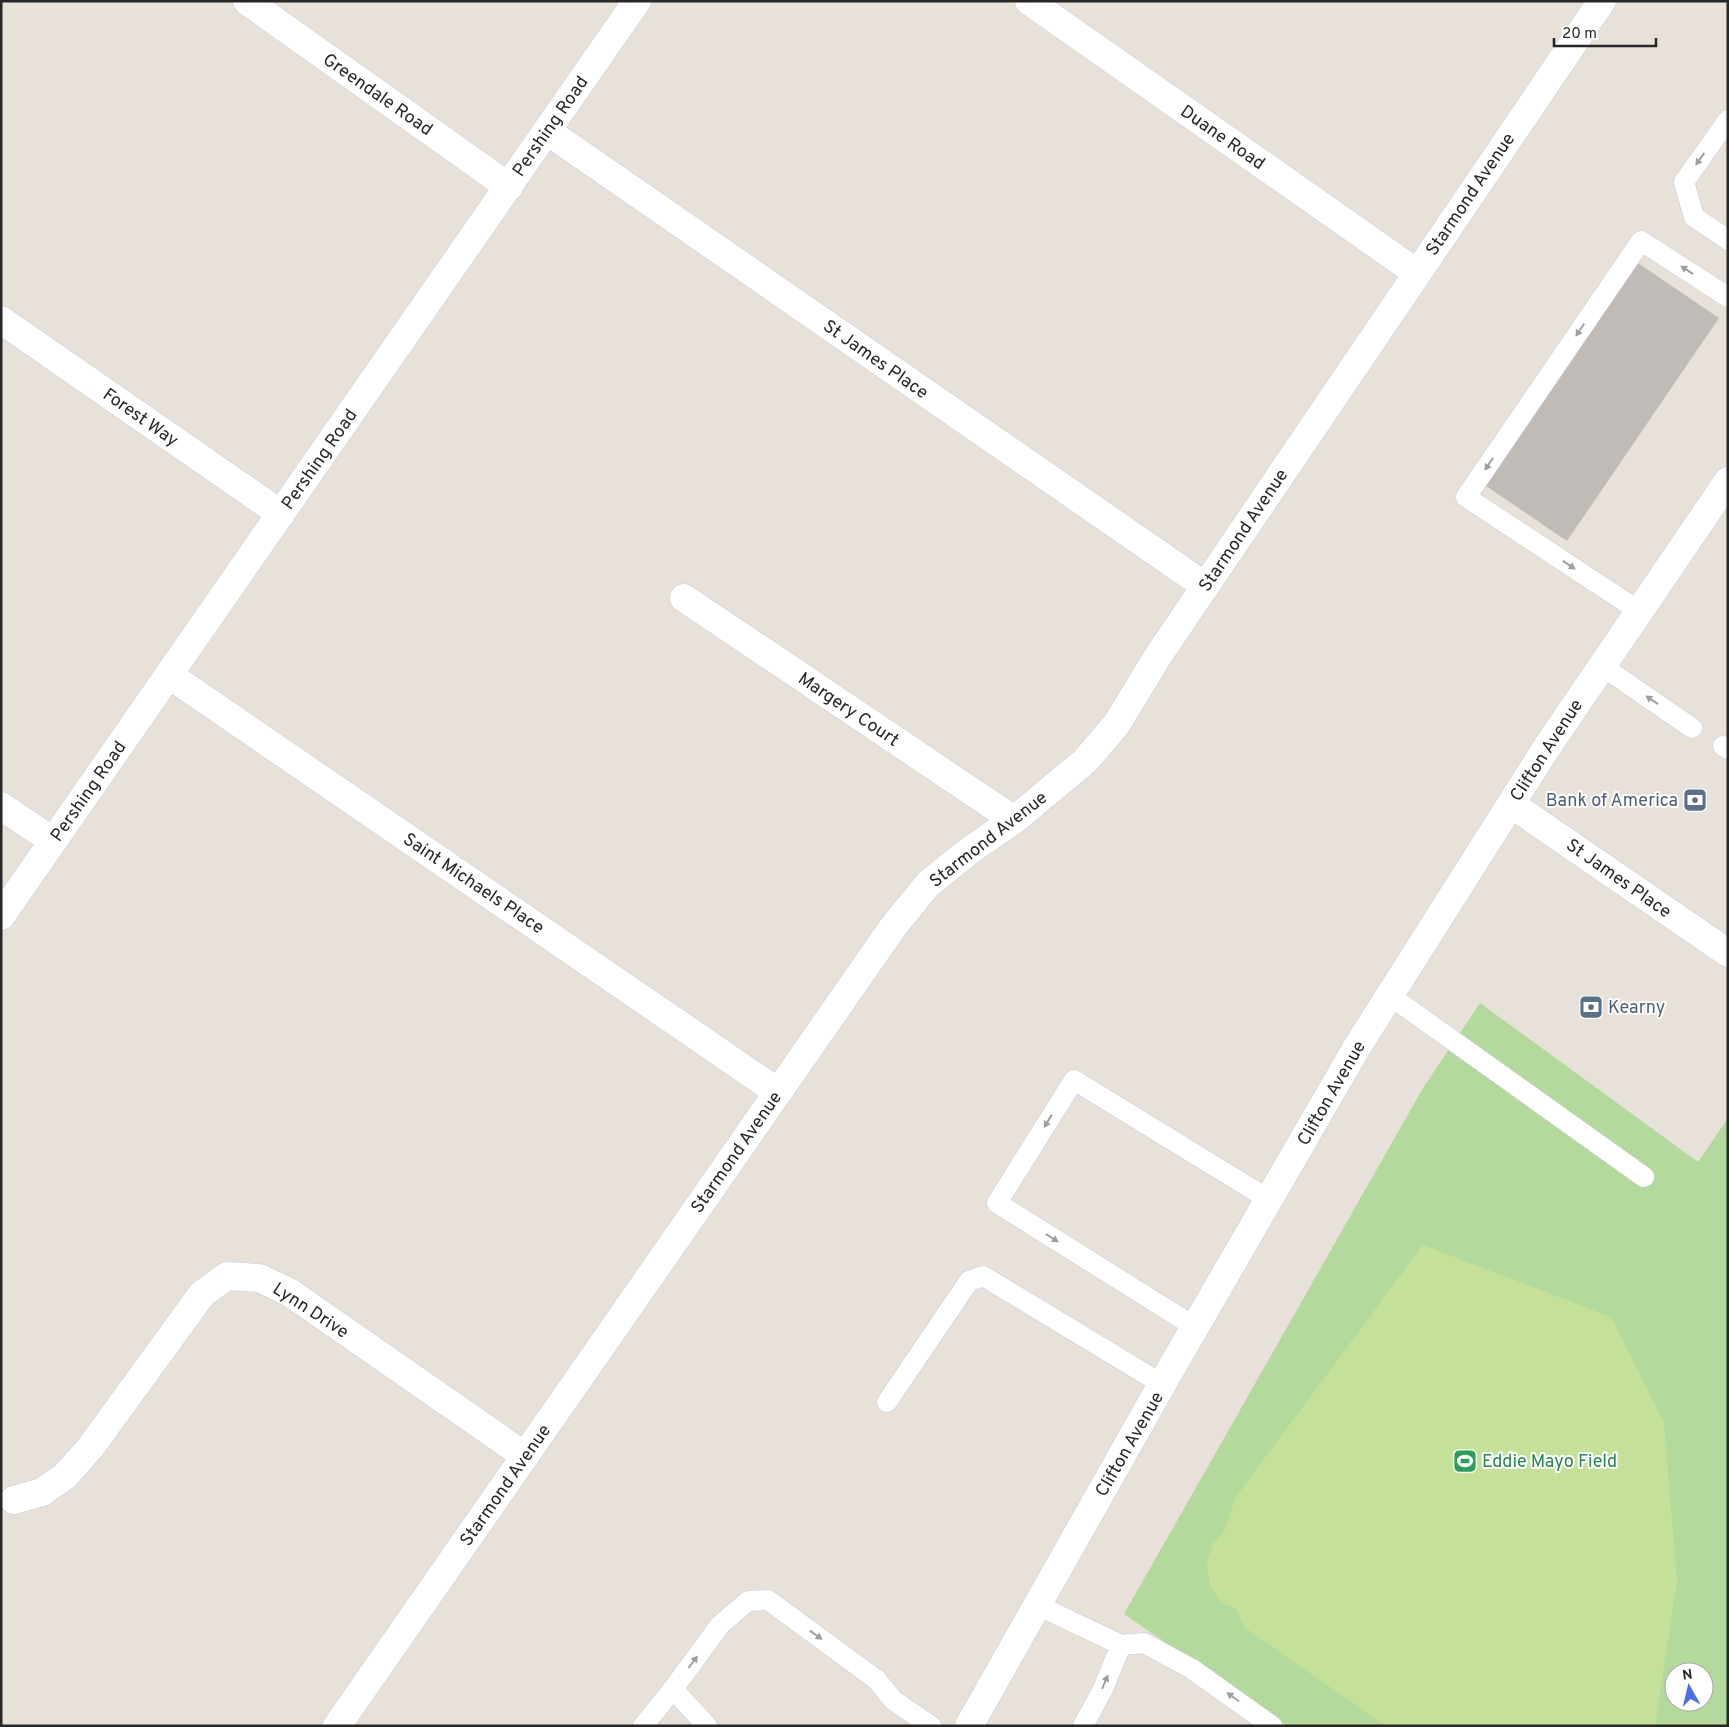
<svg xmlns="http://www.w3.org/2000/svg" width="1729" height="1727" viewBox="0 0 1729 1727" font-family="Overpass,sans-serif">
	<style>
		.green { fill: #b4d99c; fill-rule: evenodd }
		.pitch { fill: #c5e099 }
		.building { fill: #c0bbb7 }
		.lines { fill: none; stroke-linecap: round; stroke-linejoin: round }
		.lane-casing { stroke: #c9ccd8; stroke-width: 21 }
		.street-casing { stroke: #c9ccd8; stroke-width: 29 }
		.secondary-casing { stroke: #c9ccd8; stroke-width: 29 }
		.lane { stroke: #fff; stroke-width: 20 }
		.street { stroke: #fff; stroke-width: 28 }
		.secondary { stroke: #fff; stroke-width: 28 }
		.oneway { fill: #9e9e9e }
		.labels { text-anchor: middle; stroke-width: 4; stroke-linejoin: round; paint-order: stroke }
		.street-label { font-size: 18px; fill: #272727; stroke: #fff }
		.service-label { font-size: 18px; fill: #4e5e75; stroke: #fff; text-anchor: end }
		.leisure-label { font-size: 18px; fill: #27864d; stroke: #fff; text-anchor: start }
	</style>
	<rect width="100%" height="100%" fill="#e8e1da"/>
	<path class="green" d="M1480 1003 1698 1162 1728 1118V1726H1287L1124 1614 1423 1088ZM1674 1672H1704V1702H1674Z"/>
	<path class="pitch" d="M1423 1245 1611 1317 1664 1423 1677 1581 1655 1726H1386L1244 1627 1237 1609 1223 1603 1210 1586 1207 1564 1213 1544 1225 1530 1235 1498Z"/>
	<path class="building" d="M1638 263 1719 318 1567 541 1486 486Z"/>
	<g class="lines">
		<g class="lane-casing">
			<path id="lane" d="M1728 120 1684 182 1694 217 1728 240
				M1639 611 1466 497 1641 241 1728 297
				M1602 666 1692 728
				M1723 746 1728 749
				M1389 995 1644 1177
				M1195 1327 997 1203 1074 1080 1268 1199
				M887 1402 969 1281 983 1276 1162 1384
				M1037 1605 1121 1645 1103 1689 1083 1726
				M1121 1645 1144 1643 1192 1669 1272 1726
				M643 1726 673 1689
				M707 1726 673 1689 720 1625 748 1601 768 1600 877 1680 893 1700 931 1726"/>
		</g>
		<g class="street-casing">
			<path id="street" d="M247 1 509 187
				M1029 1 1417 273
				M547 131 1205 586
				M1 320 281 514
				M684 598 1014 820
				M169 675 778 1092
				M1511 804 1728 953
				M1 806 53 841
				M1 916 637 1
				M14 1500 42 1492 65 1476 90 1448 202 1294 227 1276 259 1278 289 1292 525 1456
				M337 1726 893 927 928 884 969 851 1014 820 1085 761 1116 725 1158 656 1602 1"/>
		</g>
		<g class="secondary-casing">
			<path id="secondary" d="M969 1726 1169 1372 1357 1047 1547 747 1728 481"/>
		</g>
		<use href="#lane" class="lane"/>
		<use href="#street" class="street"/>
		<use href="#secondary" class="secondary"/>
	</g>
	<defs><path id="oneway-solid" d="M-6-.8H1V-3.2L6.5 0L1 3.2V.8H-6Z" transform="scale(1.25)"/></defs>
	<g class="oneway">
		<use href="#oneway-solid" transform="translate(1700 159) rotate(125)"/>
		<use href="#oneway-solid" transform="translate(1687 270) rotate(-147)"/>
		<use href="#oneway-solid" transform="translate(1580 330) rotate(124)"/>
		<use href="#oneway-solid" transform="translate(1489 464) rotate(124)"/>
		<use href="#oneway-solid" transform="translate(1569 565) rotate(33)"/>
		<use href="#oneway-solid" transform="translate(1652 700) rotate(-146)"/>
		<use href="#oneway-solid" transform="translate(1048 1121) rotate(122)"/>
		<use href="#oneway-solid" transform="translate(1052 1238) rotate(32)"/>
		<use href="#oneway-solid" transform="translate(816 1635) rotate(36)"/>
		<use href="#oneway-solid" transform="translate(693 1662) rotate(-53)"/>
		<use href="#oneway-solid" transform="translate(1105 1682) rotate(-67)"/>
		<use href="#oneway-solid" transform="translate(1233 1697) rotate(-145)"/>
	</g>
	<defs>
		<g id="bank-square" transform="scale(1.25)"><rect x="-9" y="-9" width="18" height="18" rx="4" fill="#5c6f8a" stroke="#fff"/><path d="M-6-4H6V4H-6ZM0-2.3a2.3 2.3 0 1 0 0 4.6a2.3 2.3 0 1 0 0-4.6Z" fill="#fff"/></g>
		<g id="stadium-square" transform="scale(1.25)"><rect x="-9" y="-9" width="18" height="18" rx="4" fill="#2e9e5b" stroke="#fff"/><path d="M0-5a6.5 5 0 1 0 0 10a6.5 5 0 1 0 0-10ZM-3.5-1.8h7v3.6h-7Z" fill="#fff"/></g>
	</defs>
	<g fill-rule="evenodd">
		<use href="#bank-square" x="1695" y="800"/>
		<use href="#bank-square" x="1591" y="1007"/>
		<use href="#stadium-square" x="1465" y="1461"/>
	</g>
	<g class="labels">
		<g class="street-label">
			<text transform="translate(378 94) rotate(35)" y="6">Greendale Road</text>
			<text transform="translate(550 126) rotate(-55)" y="6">Pershing Road</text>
			<text transform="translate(1223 137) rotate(35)" y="6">Duane Road</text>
			<text transform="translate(1470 194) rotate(-56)" y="6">Starmond Avenue</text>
			<text transform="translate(876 359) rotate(35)" y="6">St James Place</text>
			<text transform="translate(141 417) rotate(35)" y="6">Forest Way</text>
			<text transform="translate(319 459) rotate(-55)" y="6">Pershing Road</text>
			<text transform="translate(1243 530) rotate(-56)" y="6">Starmond Avenue</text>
			<text transform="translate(849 709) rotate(34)" y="6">Margery Court</text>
			<text transform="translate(1546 750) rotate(-57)" y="6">Clifton Avenue</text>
			<text transform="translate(88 791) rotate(-55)" y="6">Pershing Road</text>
			<text transform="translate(988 839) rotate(-38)" y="6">Starmond Avenue</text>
			<text transform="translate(1619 878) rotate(35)" y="6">St James Place</text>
			<text transform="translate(474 883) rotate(34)" y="6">Saint Michaels Place</text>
			<text transform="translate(1331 1093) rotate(-60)" y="6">Clifton Avenue</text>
			<text transform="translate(736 1152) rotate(-55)" y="6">Starmond Avenue</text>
			<text transform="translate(311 1310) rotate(33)" y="6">Lynn Drive</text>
			<text transform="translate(1129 1444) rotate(-60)" y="6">Clifton Avenue</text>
			<text transform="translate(505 1485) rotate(-55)" y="6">Starmond Avenue</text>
		</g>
		<g class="service-label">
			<text x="1678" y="806">Bank of America</text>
			<text x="1608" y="1013" text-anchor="start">Kearny</text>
		</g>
		<g class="leisure-label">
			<text x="1482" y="1467">Eddie Mayo Field</text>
		</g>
	</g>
	<rect width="1729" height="1727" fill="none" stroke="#272727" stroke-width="5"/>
	<g transform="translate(1689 1687) rotate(352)"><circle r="24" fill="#ffffff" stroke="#a9a9a9"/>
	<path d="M0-4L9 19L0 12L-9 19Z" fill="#4b6ee4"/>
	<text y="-8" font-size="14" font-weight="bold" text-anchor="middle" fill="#272727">N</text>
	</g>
	<path d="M1554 38v8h102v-8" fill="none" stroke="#272727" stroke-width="2.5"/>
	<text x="1562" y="38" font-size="15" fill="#272727" stroke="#ffffff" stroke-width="4" paint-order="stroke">20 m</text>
</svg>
